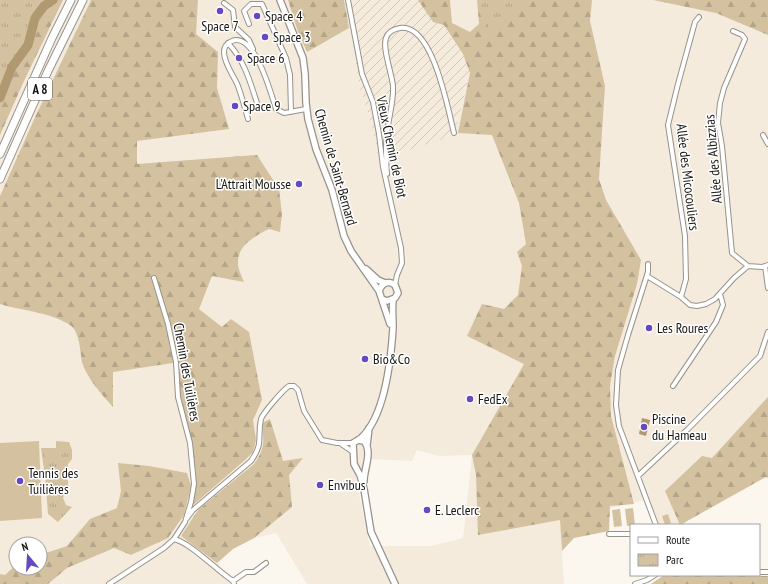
<svg xmlns="http://www.w3.org/2000/svg" width="768" height="584" viewBox="0 0 768 584" font-family="'PT Sans Narrow',sans-serif">
	<style>
		.built { fill: #f4ebdd; fill-rule: evenodd }
		.industrial { fill: url(#industrial-furrows) }
		.grass { fill: #d4c19f }
		.forest { fill: url(#forest-firs) }
		.park { fill: url(#park-tufts) }
		.water { fill: #b09971 }
		.lines { fill: none; stroke-linecap: round; stroke-linejoin: round }
		.river { stroke: #b09971; stroke-width: 9 }
		.street-casing { stroke: #96928b; stroke-width: 6 }
		.secondary-casing { stroke: #96928b; stroke-width: 8 }
		.highway-casing { stroke: #96928b; stroke-width: 9 }
		.street { stroke: #fff; stroke-width: 4 }
		.secondary { stroke: #fff; stroke-width: 5.5 }
		.highway { stroke: #fff; stroke-width: 7 }
		.poi-dot { fill: #6648c0; stroke: #fff; stroke-width: 1.5 }
		.labels { text-anchor: middle; stroke-width: 3; stroke-linejoin: round; paint-order: stroke }
		.shield { fill: #fff; stroke: #5d5c5a; stroke-width: 1 }
		.shield-label { font-size: 13px; font-weight: bold; fill: #181613 }
		.poi-label { font-size: 14px; fill: #181613; stroke: #fff; text-anchor: start }
		.street-label { font-size: 14px; fill: #181613; stroke: #fff }
	</style>
	<defs>
		<pattern id="industrial-furrows" width="10" height="10" patternUnits="userSpaceOnUse"><rect width="10" height="10" fill="#f4ebdd"/><path d="M-1 1l2-2M0 10L10 0M9 11l2-2" fill="none" stroke="#d0c9bd"/></pattern>
		<pattern id="forest-firs" width="22" height="20" patternUnits="userSpaceOnUse"><rect width="22" height="20" fill="#d4c19f"/><path d="M5 1l3.5 6h-7zM16 11l3.5 6h-7z" fill="#b5a588"/></pattern>
		<pattern id="park-tufts" width="24" height="20" patternUnits="userSpaceOnUse"><rect width="24" height="20" fill="#d4c19f"/><path d="M3 7l-1-3M5 7V3M7 7l1-3M15 17l-1-3M17 17v-4M19 17l1-3" fill="none" stroke="#b5a588"/></pattern>
	</defs>
	<rect width="100%" height="100%" fill="#fbf7ef"/>
	<path class="built" d="M0 0H768V453L695 512 683 525H656L645 500 560 520 564 584H307L276 533 254 538 233 549 218 563 224 575 234 584H0ZM417 450 439 456 472 455 463 538 431 546H370L355 474 370 472 371 459 412 461ZM16 544H40V568H16Z"/>
	<path class="industrial" d="M344 0H418L433 21 444 25 463 54 470 72 456 130 448 137 379 160 371 123 359 85 351 28Z"/>
	<path class="grass" d="M39 441 42 518 0 521V443Z
		M633 508 635 525 627 526 625 509Z
		M620 509 622 526 614 527 612 510Z
		M668 514 671 523 665 525 662 516Z"/>
	<path class="forest" d="M0 0H63L24 81 0 135Z
		M91 0H198L196 34 218 52 217 88 229 129 137 141V164L257 155 279 189 282 214 280 232 269 229C255 236 237 245 238 264 238 269 242 277 244 282L212 276 199 309 222 327 231 319 249 332 262 400 253 420 256 440 253 452 245 460 192 506 196 488V472L189 436 173 363 113 372V407C103 396 86 377 82 362 80 351 80 332 70 325 50 312 23 311 0 304V196L36 115Z
		M288 0H344L349 28 307 52 298 32Z
		M418 0H450L452 23 470 32 479 24 477 0H592L590 21 605 86 599 179 606 200 641 260 637 284 615 356 610 386 611 416 634 504 610 506 609 531 574 538 562 551 560 520 478 535 476 475 472 455 524 364 467 336 482 304 504 309 518 295 522 266 517 252 526 244 519 203 492 135 458 133 470 73 463 54 444 25 433 22Z
		M653 0H768V35L716 13Z
		M768 397V478L766 477 680 525 665 491 702 456 712 458Z
		M270 419 283 461 303 458 289 475 292 507 254 538 233 549 217 563 181 536 198 510 254 464C265 449 264 441 262 423Z
		M118 463 149 466 187 473 191 486 184 515 168 538 131 555 114 548 67 568 48 584H0V574L5 575 16 565V568H40V555L67 546 90 519 117 508 121 491Z
		M664 575 768 576V584H651Z"/>
	<path class="park" d="M0 0H35L32 5 33 14 27 40 9 66 0 90Z
		M480 0H527L489 33Z
		M56 441 69 442 72 450V459L68 464V492L64 493 63 498 66 505 72 507 58 522 48 514 45 476 41 448H56Z"/>
	<path class="water" d="M642 418 650 420 646 436 639 434Z"/>
	<g class="lines">
		<path class="river" d="M0 98 12 67 28 45 35 18 44 6 53 0"/>
		<g class="street-casing">
			<path id="street" d="M348 0 362 74 373 102 379 134 383 167 401 248 402 263 397 275 395 285
				M224 3 233 10 235 27 249 40 253 49
				M249 24 244 11 251 4H262L286 58 290 75 291 112
				M733 31 742 35 745 39 724 88 720 103 718 123 722 146 732 253 748 266
				M228 43C244 60 250 81 257 103
				M248 119C245 108 242 97 238 86 234 76 224 64 224 52 224 48 226 44 230 42 254 28 271 94 276 109L284 113 306 109
				M763 135 768 144
				M387 174C386 161 385 148 387 135 388 118 394 103 393 86 392 74 382 48 386 38 388 32 394 29 400 28 433 23 448 110 454 133
				M648 264V272L628 335 618 370 616 405 619 426 656 525
				M765 266 768 288
				M647 276 681 297 690 305 697 306 706 304 715 299 734 278 748 266 762 267 768 265
				M681 297 686 279 685 236 668 125 678 84 695 22 699 17
				M673 386 716 322 723 305 720 294
				M340 443 353 452
				M638 476 688 429 760 356 768 332
				M187 518 193 510 251 461C264 443 257 437 261 419 263 413 283 390 289 386H294L298 390 304 411 322 440 337 443H353
				M609 534H631
				M174 539C191 543 216 570 233 581L234 584
				M759 572H768
				M233 581 246 572H254L266 563
				M109 584 164 548 174 539 185 522 191 502 194 484 190 443 178 397 176 362 168 324 154 278
				M635 584 647 580 655 575"/>
		</g>
		<g class="secondary-casing">
			<path id="secondary" d="M280 0 303 58 305 74 306 103 308 119 316 149 332 190 344 236 351 251 379 291
				M366 269 378 280 385 283
				M382 299 387 301 395 298 398 293 395 285C388 280 382 283 379 291L390 324
				M393 300C392 309 393 318 393 328 391 359 385 416 361 438 359 440 356 441 353 443L354 464 360 475 364 489 371 532 395 584
				M358 440 364 441C373 452 364 468 364 481
				M367 445 369 428"/>
		</g>
		<g class="highway-casing">
			<path id="highway" d="M0 154 52 38 71 0
				M0 179 48 71 83 0"/>
		</g>
		<use href="#street" class="street"/>
		<use href="#secondary" class="secondary"/>
		<use href="#highway" class="highway"/>
	</g>
	<g class="poi-dot">
		<circle cx="220" cy="11" r="4"/>
		<circle cx="257" cy="16" r="4"/>
		<circle cx="265" cy="37" r="4"/>
		<circle cx="239" cy="58" r="4"/>
		<circle cx="235" cy="106" r="4"/>
		<circle cx="299" cy="184" r="4"/>
		<circle cx="649" cy="328" r="4"/>
		<circle cx="365" cy="359" r="4"/>
		<circle cx="470" cy="399" r="4"/>
		<circle cx="644" cy="427" r="4"/>
		<circle cx="20" cy="481" r="4"/>
		<circle cx="320" cy="485" r="4"/>
		<circle cx="427" cy="510" r="4"/>
	</g>
	<g class="labels">
		<rect class="shield" x="28" y="78" width="24" height="22" rx="3"/>
		<g class="shield-label">
			<text x="40" y="94">A 8</text>
		</g>
		<g class="poi-label">
			<text x="265" y="21">Space 4</text>
			<text x="220" y="31" text-anchor="middle">Space 7</text>
			<text x="273" y="42">Space 3</text>
			<text x="247" y="63">Space 6</text>
			<text x="243" y="111">Space 9</text>
			<text x="291" y="189" text-anchor="end">L'Attrait Mousse</text>
			<text x="657" y="333">Les Roures</text>
			<text x="373" y="364">Bio&amp;Co</text>
			<text x="478" y="404">FedEx</text>
			<text x="652" y="424">Piscine<tspan x="652" dy="16">du Hameau</tspan></text>
			<text x="28" y="478">Tennis des<tspan x="28" dy="16">Tuilières</tspan></text>
			<text x="328" y="490">Envibus</text>
			<text x="435" y="515">E. Leclerc</text>
		</g>
		<g class="street-label">
			<text transform="translate(392 147) rotate(78)" y="5">Vieux Chemin de Biot</text>
			<text transform="translate(713 159) rotate(-95)" y="5">Allée des Albizzias</text>
			<text transform="translate(336 167) rotate(74)" y="5">Chemin de Saint-Bernard</text>
			<text transform="translate(688 177) rotate(83)" y="5">Allée des Micocouliers</text>
			<text transform="translate(187 372) rotate(80)" y="5">Chemin des Tuilières</text>
		</g>
	</g>
	<rect x="630" y="524" width="130" height="52" fill="#ffffff" stroke="#a3a2a1"/>
	<rect x="638" y="537" width="20" height="6" fill="#ffffff" stroke="#a3a2a1"/>
	<text x="666" y="544" font-size="12" fill="#181613">Route</text>
	<rect x="638" y="554" width="20" height="12" fill="url(#park-tufts)" stroke="#a3a2a1"/>
	<text x="666" y="564" font-size="12" fill="#181613">Parc</text>
	<g transform="translate(28 556) rotate(342)"><circle r="19" fill="#ffffff" stroke="#a3a2a1"/>
	<path d="M0-3L7 15L0 10L-7 15Z" fill="#6648c0"/>
	<text y="-6" font-size="11" font-weight="bold" text-anchor="middle" fill="#181613">N</text>
	</g>
</svg>
